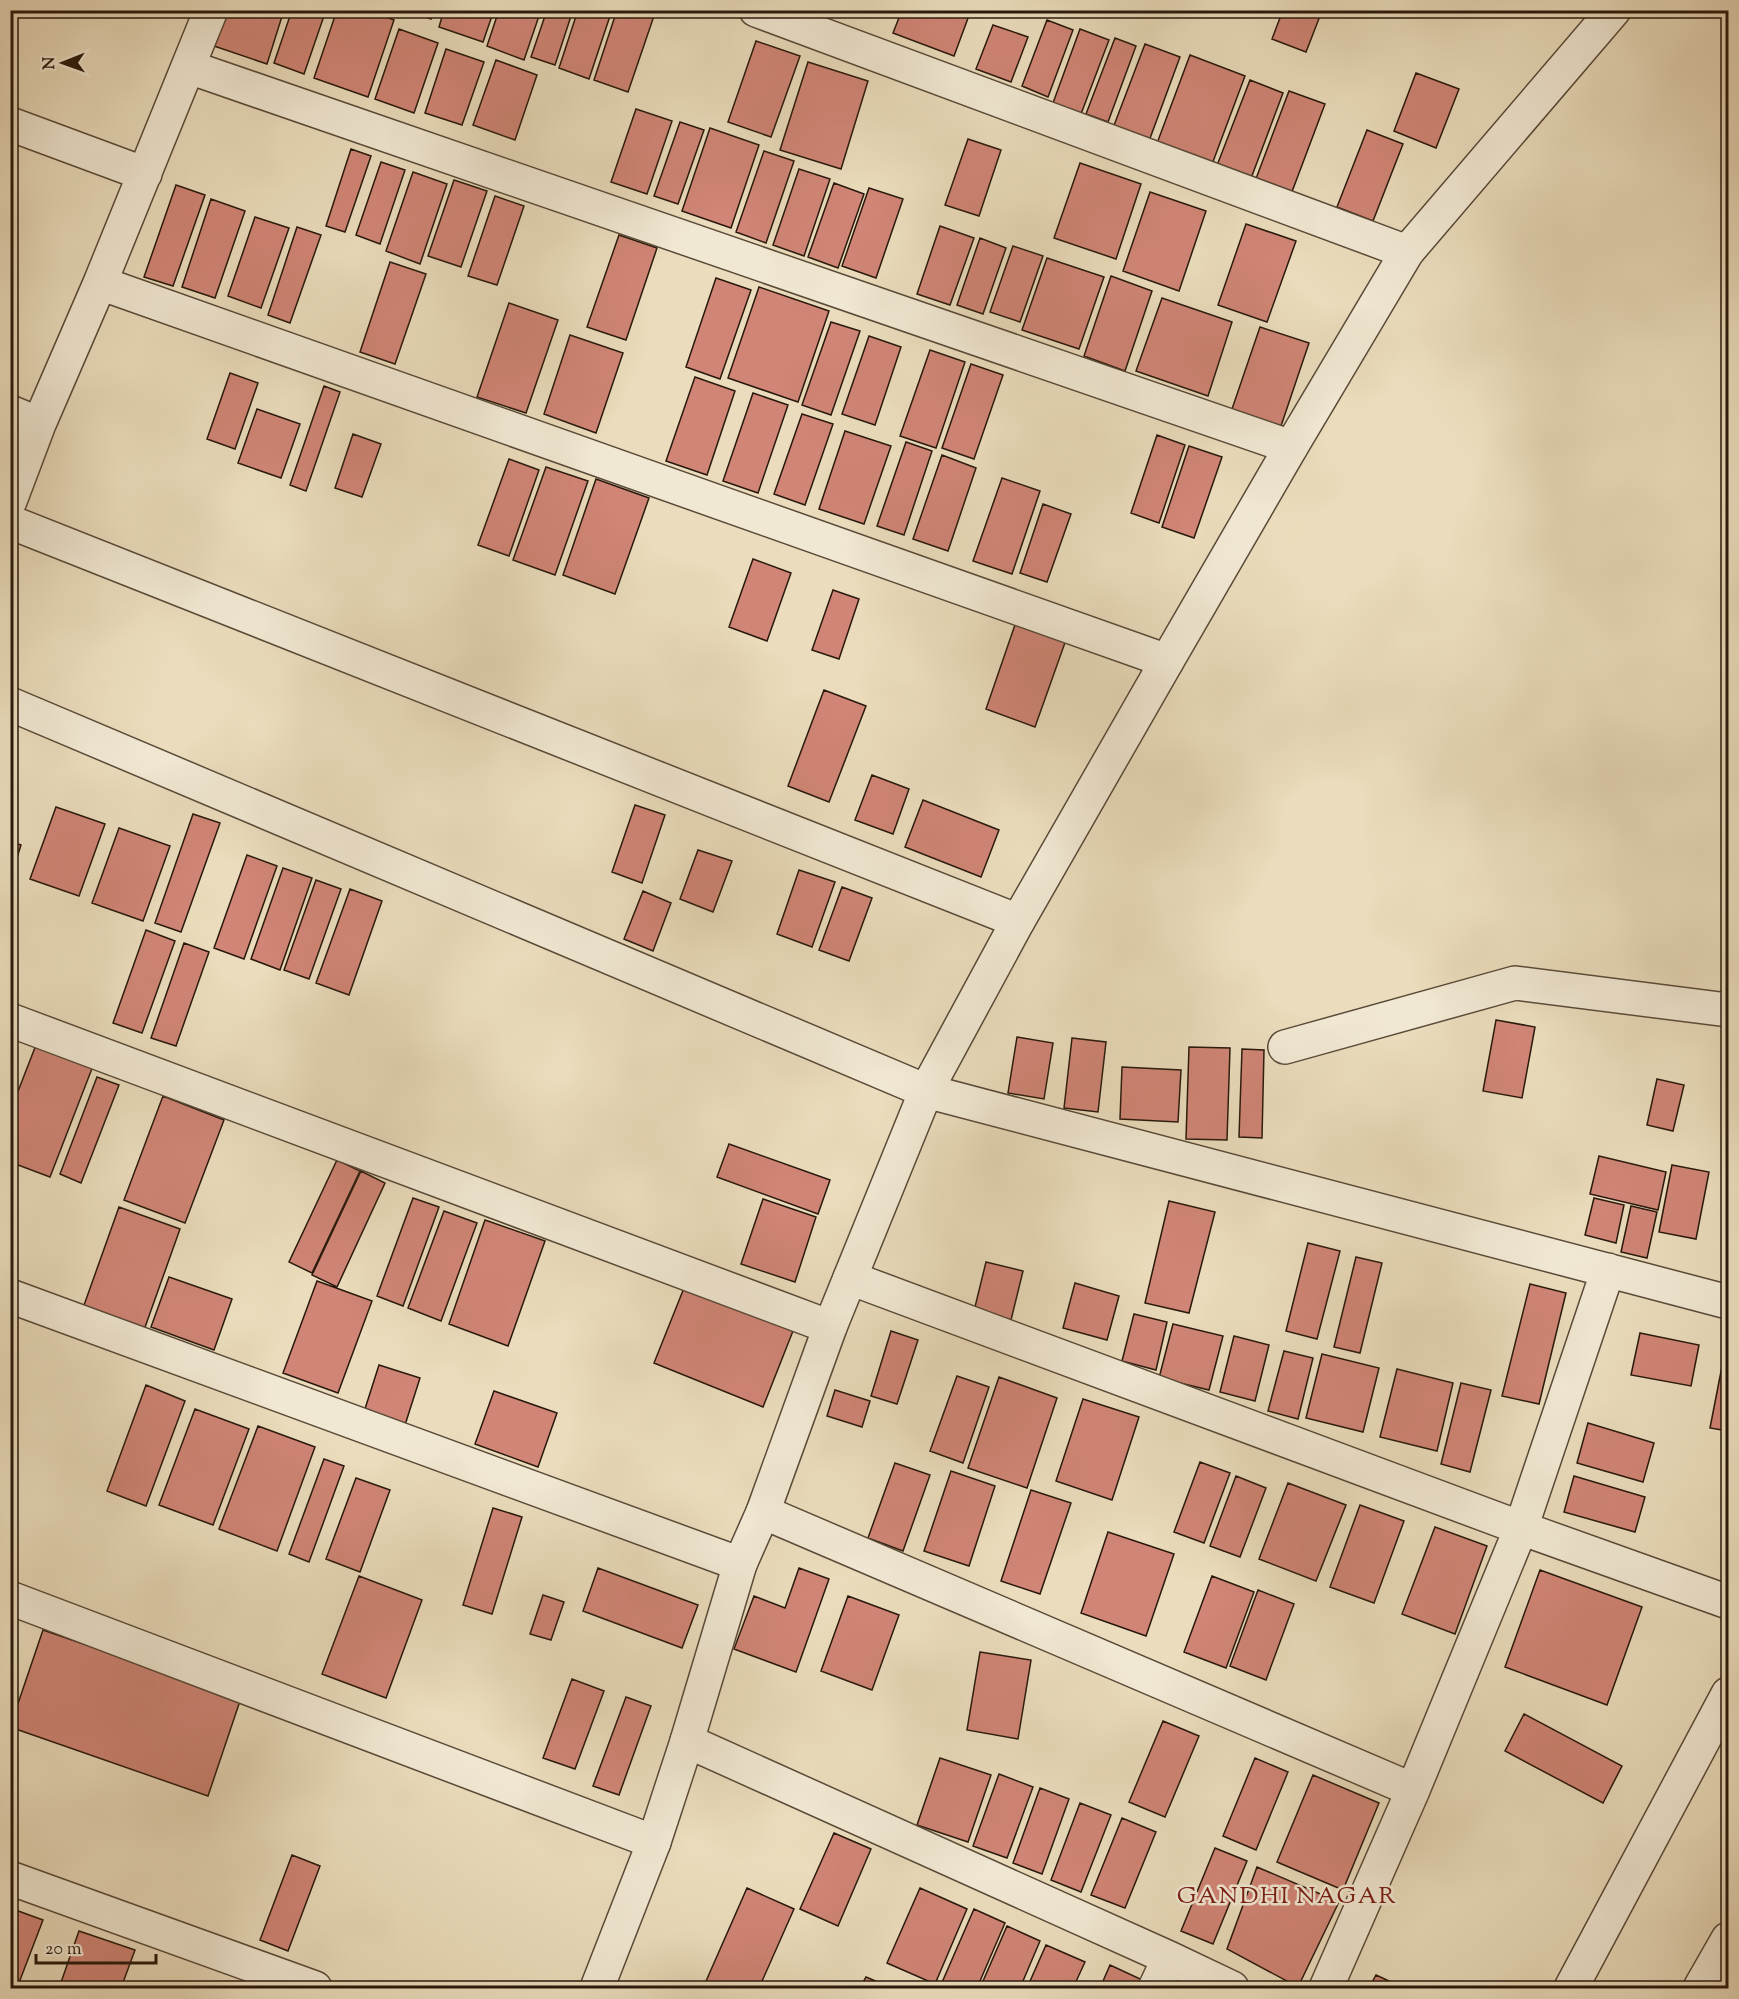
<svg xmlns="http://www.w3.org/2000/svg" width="1739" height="1999" viewBox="0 0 1739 1999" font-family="'Sorts Mill Goudy',serif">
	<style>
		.building { fill: #d08576; stroke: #29190c; stroke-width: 1.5 }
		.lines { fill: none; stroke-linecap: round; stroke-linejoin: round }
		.minor-casing { stroke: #594a38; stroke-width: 36 }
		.tertiary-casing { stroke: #594a38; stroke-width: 36 }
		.minor { stroke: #f1e8d3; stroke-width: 33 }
		.tertiary { stroke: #f1e8d3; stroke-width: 33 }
		.labels { text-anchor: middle; stroke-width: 5; stroke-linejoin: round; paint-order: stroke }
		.neighbourhood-label { font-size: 24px; letter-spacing: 1.5px; fill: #7a1f14; stroke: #f1e8d3 }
	</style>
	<rect width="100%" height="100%" fill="#eadcbc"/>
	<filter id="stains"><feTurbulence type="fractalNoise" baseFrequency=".00333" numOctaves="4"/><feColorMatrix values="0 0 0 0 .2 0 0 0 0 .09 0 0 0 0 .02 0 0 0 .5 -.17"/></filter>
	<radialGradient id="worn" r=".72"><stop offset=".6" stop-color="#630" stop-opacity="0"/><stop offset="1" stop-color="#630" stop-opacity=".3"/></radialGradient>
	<path class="building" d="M226 10H284L267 64 214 46Z
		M292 10H326L304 74 274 63Z
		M337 10H368L394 20 368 97 314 78Z
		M405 10H434L431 19Z
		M444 10H494L483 42 439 27Z
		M499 10H541L524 60 487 46Z
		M547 10H573L555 65 531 57Z
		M578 10H612L589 79 559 68Z
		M617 10H656L628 92 594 80Z
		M902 10H971L954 56 893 33Z
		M1283 10H1304L1320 16 1306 52 1272 39Z
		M1047 20 1073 30 1048 97 1022 86Z
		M993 25 1028 37 1011 82 976 69Z
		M399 29 438 43 414 113 375 99Z
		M1080 29 1109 40 1081 114 1053 103Z
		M1115 38 1136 46 1108 122 1086 114Z
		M756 41 800 56 771 137 728 122Z
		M1145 44 1180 57 1149 141 1113 128Z
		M446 49 484 62 462 125 425 113Z
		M1190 55 1245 76 1211 167 1156 146Z
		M496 60 537 75 515 140 473 125Z
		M808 62 868 81 841 169 780 150Z
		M1416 73 1459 89 1436 148 1394 131Z
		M1250 80 1283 93 1250 181 1216 168Z
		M1289 91 1325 104 1290 197 1254 184Z
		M636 109 672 121 647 194 611 182Z
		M680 122 704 130 678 204 654 196Z
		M710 128 759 145 731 228 682 211Z
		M1367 130 1403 144 1373 221 1337 207Z
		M968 139 1001 150 979 216 945 205Z
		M351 149 371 156 345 232 326 226Z
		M764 151 794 161 766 243 736 232Z
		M381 162 405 170 380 244 356 235Z
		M1080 163 1141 184 1116 259 1054 238Z
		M799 169 830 179 804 256 773 245Z
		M413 172 447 184 420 264 386 251Z
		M454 180 487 191 461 267 428 256Z
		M834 183 864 194 838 268 808 257Z
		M176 185 205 195 173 286 144 277Z
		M869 188 903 199 876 278 842 266Z
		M1150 192 1206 211 1179 291 1123 271Z
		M495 196 524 206 497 285 468 276Z
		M211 199 245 211 215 298 182 287Z
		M255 217 289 228 261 308 228 296Z
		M1246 224 1296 241 1267 322 1218 305Z
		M940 226 974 238 950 305 917 294Z
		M297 227 321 235 290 323 268 315Z
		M619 235 657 248 626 340 587 327Z
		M980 238 1006 248 983 314 957 305Z
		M1013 246 1043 256 1020 322 990 312Z
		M1047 258 1104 277 1079 349 1022 330Z
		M390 262 426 274 395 364 360 352Z
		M1111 276 1152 291 1125 371 1084 356Z
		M716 278 751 290 720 379 686 367Z
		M759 287 829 311 798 402 728 378Z
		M1162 298 1232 322 1208 396 1136 371Z
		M509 303 558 320 526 413 477 397Z
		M831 322 860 331 831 415 802 405Z
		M1260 327 1309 343 1281 426 1232 409Z
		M570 335 623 353 596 433 544 414Z
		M869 336 901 347 875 425 842 414Z
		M930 350 965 362 936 448 900 436Z
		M971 364 1003 375 974 459 942 448Z
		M230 373 258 383 235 449 207 439Z
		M695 377 735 391 707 475 666 461Z
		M324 386 340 392 306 491 290 485Z
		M753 393 788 405 758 493 723 481Z
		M257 409 300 424 281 478 238 463Z
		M802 414 833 424 805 505 774 494Z
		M845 431 891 446 864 524 819 509Z
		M353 434 381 444 362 497 335 488Z
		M1157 435 1185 445 1159 523 1131 513Z
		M906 442 932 451 904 535 877 526Z
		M1189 446 1222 457 1194 538 1162 527Z
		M942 455 976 468 948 551 913 539Z
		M509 459 539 470 509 556 478 545Z
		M546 467 588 481 555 575 513 560Z
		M1002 478 1040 491 1012 574 973 561Z
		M596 479 649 498 615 594 563 575Z
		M1043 504 1071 514 1047 582 1020 573Z
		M753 559 791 573 767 641 729 627Z
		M833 590 859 599 839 659 812 650Z
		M1017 619 1067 637 1035 727 986 709Z
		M824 690 866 706 829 802 788 786Z
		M872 775 909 789 893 834 855 820Z
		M923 800 999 830 981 877 905 847Z
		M635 805 665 815 642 883 612 872Z
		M56 807 105 824 79 896 30 879Z
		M193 814 220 823 181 932 155 923Z
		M119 828 170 846 143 921 92 903Z
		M10 841 21 845 14 867 10 866Z
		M698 850 732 861 713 912 680 899Z
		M247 855 277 866 244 959 214 948Z
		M283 868 312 878 280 970 251 959Z
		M799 870 835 882 812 947 777 934Z
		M316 880 341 889 309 979 284 970Z
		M842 887 872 898 849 961 819 950Z
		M350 889 382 901 349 995 316 983Z
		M643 891 671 903 653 951 624 939Z
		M146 930 175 941 142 1033 113 1023Z
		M184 943 209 952 176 1046 151 1038Z
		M1496 1020 1535 1027 1522 1098 1483 1091Z
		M1017 1037 1053 1043 1044 1099 1008 1093Z
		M1072 1038 1106 1042 1098 1112 1064 1108Z
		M36 1045 93 1066 50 1177 10 1162V1112Z
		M1189 1047 1230 1048 1227 1140 1186 1139Z
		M1242 1049 1264 1050 1262 1138 1239 1137Z
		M1122 1067 1181 1070 1178 1122 1120 1119Z
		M97 1077 119 1085 81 1183 60 1174Z
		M1657 1079 1684 1085 1673 1131 1647 1125Z
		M163 1096 224 1120 185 1223 124 1200Z
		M729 1144 830 1180 818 1214 717 1177Z
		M1599 1156 1666 1172 1658 1210 1590 1194Z
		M337 1160 360 1171 312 1273 289 1262Z
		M1672 1165 1709 1172 1696 1239 1659 1232Z
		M361 1171 385 1183 337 1287 312 1275Z
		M413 1198 439 1207 403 1306 377 1296Z
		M1594 1198 1624 1205 1616 1243 1585 1235Z
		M763 1199 816 1217 795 1282 741 1264Z
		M1169 1201 1215 1212 1189 1313 1145 1303Z
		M1631 1206 1657 1212 1647 1258 1621 1252Z
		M119 1207 180 1229 144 1330 83 1308Z
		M444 1211 477 1223 441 1321 408 1308Z
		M485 1220 545 1241 508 1346 449 1324Z
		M1308 1243 1340 1251 1317 1339 1286 1331Z
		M1356 1257 1382 1263 1360 1353 1334 1347Z
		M986 1262 1023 1271 1011 1320 974 1311Z
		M169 1277 232 1299 214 1350 151 1327Z
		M317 1281 372 1301 338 1393 283 1373Z
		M1075 1283 1119 1296 1107 1340 1063 1328Z
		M1530 1284 1566 1293 1539 1404 1502 1396Z
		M684 1288 793 1331 763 1407 654 1363Z
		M1134 1314 1167 1322 1156 1370 1122 1361Z
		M1173 1324 1223 1336 1209 1390 1159 1378Z
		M891 1331 918 1340 897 1404 871 1396Z
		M1640 1333 1699 1345 1691 1386 1631 1375Z
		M1234 1336 1269 1345 1255 1401 1220 1392Z
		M1284 1351 1313 1358 1298 1419 1268 1411Z
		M1322 1354 1379 1368 1363 1432 1306 1418Z
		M1724 1356 1728 1357V1431L1710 1428Z
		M379 1365 420 1378 405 1425 364 1412Z
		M1397 1369 1453 1383 1437 1451 1380 1437Z
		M957 1376 989 1387 963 1463 930 1451Z
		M999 1377 1057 1398 1027 1488 968 1468Z
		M1461 1383 1491 1390 1470 1472 1441 1464Z
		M146 1385 185 1401 146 1506 107 1491Z
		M835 1390 870 1401 862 1427 827 1416Z
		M494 1391 557 1413 538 1467 475 1444Z
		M1083 1399 1139 1417 1112 1500 1056 1481Z
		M195 1409 249 1429 213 1525 159 1505Z
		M1588 1423 1654 1443 1643 1482 1577 1463Z
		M258 1426 315 1447 277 1551 219 1529Z
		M324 1459 344 1466 309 1562 289 1554Z
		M1200 1462 1230 1473 1204 1543 1174 1532Z
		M895 1463 930 1475 903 1551 868 1538Z
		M951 1471 995 1486 969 1566 924 1551Z
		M1236 1476 1266 1488 1240 1557 1210 1546Z
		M1574 1476 1645 1497 1635 1532 1564 1512Z
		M356 1478 390 1490 360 1572 326 1559Z
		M1288 1483 1346 1505 1316 1581 1259 1559Z
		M1031 1490 1071 1503 1040 1594 1001 1581Z
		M1360 1505 1404 1521 1374 1603 1330 1587Z
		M493 1508 522 1517 492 1614 463 1605Z
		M1435 1527 1487 1546 1455 1634 1402 1614Z
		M1108 1532 1174 1554 1146 1636 1081 1613Z
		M598 1568 698 1605 682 1648 583 1611Z
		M799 1568 829 1579 796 1672 734 1649 754 1596 785 1608Z
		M1540 1570 1642 1607 1607 1705 1505 1667Z
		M359 1576 422 1600 386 1698 322 1674Z
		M1212 1576 1254 1592 1226 1668 1184 1652Z
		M1258 1590 1294 1604 1266 1680 1230 1666Z
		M543 1595 564 1602 551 1640 530 1634Z
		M848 1596 899 1615 872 1690 821 1671Z
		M43 1630 241 1698 208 1796 10 1727Z
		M980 1652 1031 1660 1018 1739 967 1730Z
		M572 1679 604 1691 575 1769 543 1758Z
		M626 1697 651 1706 619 1795 593 1786Z
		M1524 1714 1622 1766 1603 1803 1505 1751Z
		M1163 1721 1199 1736 1165 1817 1129 1802Z
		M940 1758 991 1775 968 1842 917 1825Z
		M1255 1758 1288 1772 1256 1850 1223 1836Z
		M999 1774 1033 1787 1007 1858 973 1846Z
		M1313 1775 1379 1803 1343 1890 1277 1862Z
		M1040 1788 1069 1799 1042 1874 1013 1863Z
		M1080 1803 1111 1815 1081 1892 1051 1880Z
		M1122 1818 1156 1832 1125 1908 1091 1895Z
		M834 1833 871 1849 838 1926 800 1909Z
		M1215 1848 1247 1861 1213 1944 1181 1931Z
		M292 1855 320 1866 288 1951 260 1940Z
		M1257 1867 1339 1902 1298 1987 1227 1949Z
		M747 1888 794 1909 759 1988H703Z
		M920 1888 967 1909 935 1984 887 1963Z
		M10 1908 43 1920 17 1988H10Z
		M974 1909 1005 1923 977 1988H944L940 1987Z
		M1007 1926 1040 1941 1020 1988H980Z
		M79 1931 135 1950 121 1988H59Z
		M1046 1945 1085 1962 1073 1988H1027Z
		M1110 1965 1151 1984 1148 1988H1100Z
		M1376 1975 1404 1988H1369Z
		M866 1977 892 1988H860Z"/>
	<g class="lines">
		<g class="minor-casing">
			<path id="minor" d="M756 10 1407 252
				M189 67 1291 447
				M10 124 145 174
				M100 283 1167 661
				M10 412 39 424
				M10 501 39 424 100 283 211 10
				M10 522 1018 921
				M10 704 926 1091 1728 1302
				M10 1020 830 1327
				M1285 1047 1515 983 1728 1010
				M850 1278 1521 1528 1728 1602
				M10 1296 740 1564
				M763 1512 1413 1790
				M10 1598 654 1842
				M687 1741 1169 1958 1232 1988
				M10 1878 315 1988
				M1155 1988 1169 1958
				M1326 1988 1413 1790 1521 1528 1608 1270
				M1571 1988 1728 1694
				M1700 1988 1728 1939"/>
		</g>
		<g class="tertiary-casing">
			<path id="tertiary" d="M597 1988 654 1842 687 1741 740 1564 763 1512 830 1327 926 1091 1018 921 1167 661 1291 447 1407 252 1614 10"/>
		</g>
		<use href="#minor" class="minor"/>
		<use href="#tertiary" class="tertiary"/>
	</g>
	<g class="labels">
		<g class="neighbourhood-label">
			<text x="1287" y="1903">GANDHI NAGAR</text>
		</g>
	</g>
	<rect width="1739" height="1999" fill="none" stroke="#eadcbc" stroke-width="36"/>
	<rect x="12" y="12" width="1715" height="1975" fill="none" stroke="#29190c" stroke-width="3"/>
	<rect x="18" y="18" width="1703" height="1963" fill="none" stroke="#29190c" stroke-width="1.5"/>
	<g transform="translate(63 63) rotate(269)" stroke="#f1e8d3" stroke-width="4.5" paint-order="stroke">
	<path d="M0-4.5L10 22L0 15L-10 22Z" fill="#29190c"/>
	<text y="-9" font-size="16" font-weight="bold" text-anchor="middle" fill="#29190c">N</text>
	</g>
	<path d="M36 1954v9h120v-9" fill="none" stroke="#29190c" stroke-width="3"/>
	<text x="45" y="1954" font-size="18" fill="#29190c" stroke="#f1e8d3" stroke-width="4.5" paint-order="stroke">20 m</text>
	<rect width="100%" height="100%" filter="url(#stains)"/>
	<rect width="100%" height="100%" fill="url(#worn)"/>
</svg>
